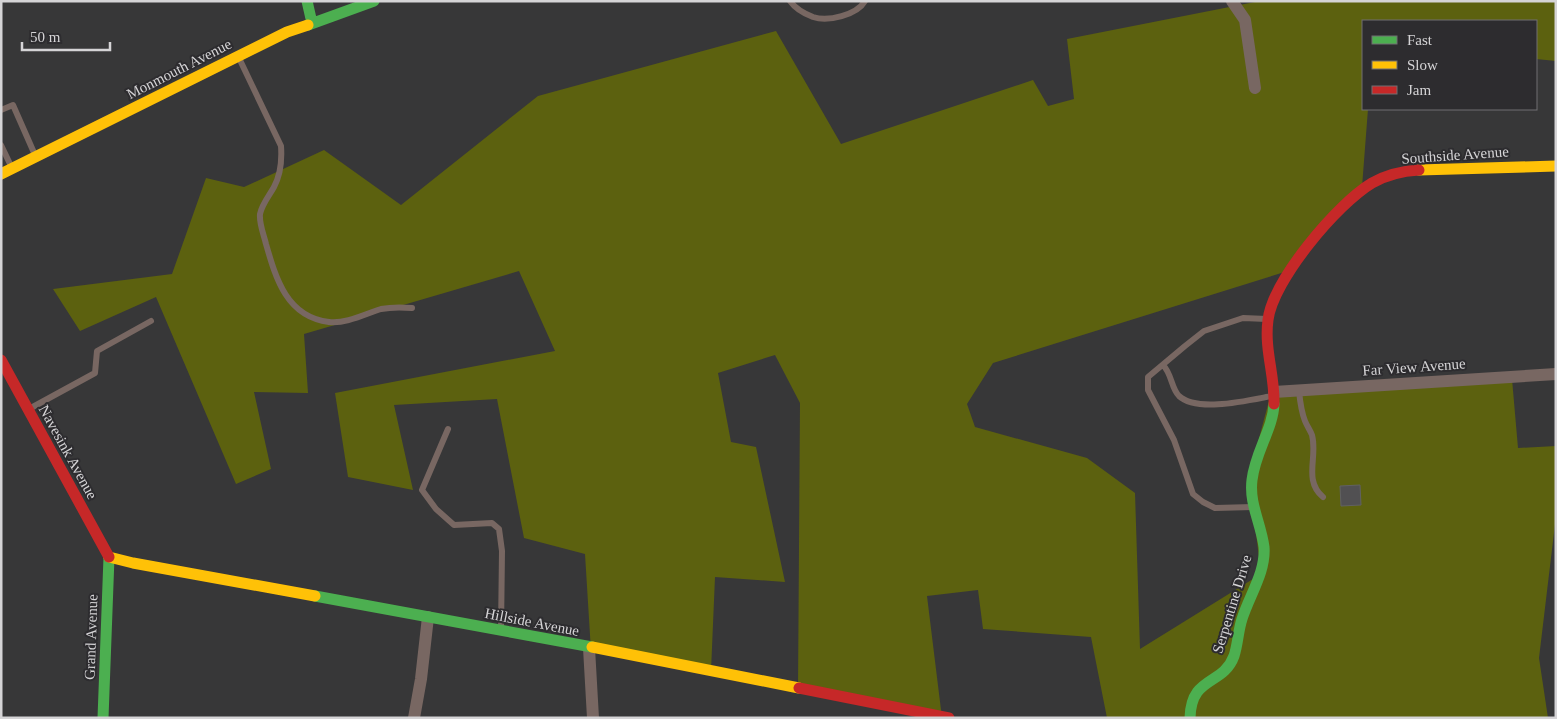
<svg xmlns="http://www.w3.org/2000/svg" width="1557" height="719" viewBox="0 0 1557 719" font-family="'Times New Roman',serif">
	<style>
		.forest { fill: #5c610f }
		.building { fill: #515052; stroke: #616162 }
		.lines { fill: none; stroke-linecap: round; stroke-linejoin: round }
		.lane { stroke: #786762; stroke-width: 6 }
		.street { stroke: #786762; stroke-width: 12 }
		.fast { stroke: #4caf50; stroke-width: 11 }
		.slow { stroke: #ffc107; stroke-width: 11 }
		.jam { stroke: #c62828; stroke-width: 11 }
		.labels { text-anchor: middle; stroke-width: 4; stroke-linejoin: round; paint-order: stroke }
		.street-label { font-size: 15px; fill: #d5d4d6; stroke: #2d2c2f }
	</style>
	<rect width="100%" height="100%" fill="#373738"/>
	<path class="forest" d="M1260 1H1556V61L1536 59V21H1363V109H1368L1362 187 1291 270 993 363 967 404 975 427 1087 458 1135 493 1140 649 1261 574 1249 476 1270 397 1512 379 1518 448 1556 446V516L1539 658 1548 718H1107L1091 637 983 629 978 590 927 596 942 718 798 689 800 403 775 355 718 373 731 442 756 447 785 582 715 577 711 671 591 651 585 554 524 538 497 399 394 405 413 490 348 477 335 393 555 351 519 271 304 334 308 393 254 392 271 469 236 484 156 297 80 331 53 289 172 274 206 178 244 187 324 150 401 205 538 96 776 31 841 144 1033 80 1048 106 1074 99 1067 39Z"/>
	<path class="building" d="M1360 485 1361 505 1341 506 1340 486Z"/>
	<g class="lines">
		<path class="lane" d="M790 1C795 8 805 14 813 17 828 22 857 15 865 1
			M239 58 281 146C282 160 281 174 274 187 269 196 262 204 260 214 259 224 264 235 266 244 276 279 287 317 329 322 346 324 365 314 381 309 391 307 401 307 412 308
			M1 110 13 105 35 155
			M1 145 11 166
			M1163 365C1172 374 1171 388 1179 396 1197 413 1250 400 1272 396
			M1299 391C1300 401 1301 411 1305 421 1307 426 1310 430 1312 435 1318 457 1303 480 1323 497
			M29 409 95 373 97 351 151 321
			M448 429 422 490 436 509 454 525 492 523 499 529 502 551 501 630
			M1253 507 1215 508 1203 502 1193 494 1174 440 1148 390V377L1185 346 1204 331 1243 318 1267 319"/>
		<path class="street" d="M1232 1 1245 20 1255 88
			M1274 392 1556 374
			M589 648 593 718
			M414 718 421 679 428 617"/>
		<path class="fast" d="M307 1 312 23
			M308 25 374 1
			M315 596 592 647
			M103 718 109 557
			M1190 718C1191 675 1223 686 1234 656 1238 644 1238 631 1242 619 1249 596 1266 572 1264 547 1261 523 1249 504 1252 480 1255 452 1273 429 1274 404"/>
		<path class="slow" d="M1419 170 1556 166
			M1 174 287 32 308 25
			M109 557 133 563 315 596
			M592 647 799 688"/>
		<path class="jam" d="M1 360 109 557
			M1274 404C1275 376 1264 349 1268 320 1273 280 1337 204 1372 183 1386 175 1402 171 1419 170
			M799 688 949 718"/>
	</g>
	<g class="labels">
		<g class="street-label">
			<text transform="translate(179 69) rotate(-27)" y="5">Monmouth Avenue</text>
			<text transform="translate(1455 155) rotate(-4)" y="5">Southside Avenue</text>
			<text transform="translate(1414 367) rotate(-4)" y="5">Far View Avenue</text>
			<text transform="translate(68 452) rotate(61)" y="5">Navesink Avenue</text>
			<text transform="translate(1232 604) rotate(-73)" y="5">Serpentine Drive</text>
			<text transform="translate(532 622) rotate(11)" y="5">Hillside Avenue</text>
			<text transform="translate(91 637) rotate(-88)" y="5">Grand Avenue</text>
		</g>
	</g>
	<rect width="1557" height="719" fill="none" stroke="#d5d4d6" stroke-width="5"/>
	<rect x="1362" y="20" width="175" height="90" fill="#2d2c2f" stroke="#706f72"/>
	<rect x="1372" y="36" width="25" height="8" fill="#4caf50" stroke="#706f72"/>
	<text x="1407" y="45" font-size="15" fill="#d5d4d6">Fast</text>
	<rect x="1372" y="61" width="25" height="8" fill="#ffc107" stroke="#706f72"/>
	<text x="1407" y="70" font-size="15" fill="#d5d4d6">Slow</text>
	<rect x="1372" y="86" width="25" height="8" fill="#c62828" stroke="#706f72"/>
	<text x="1407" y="95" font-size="15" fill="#d5d4d6">Jam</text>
	<path d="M22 42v8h88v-8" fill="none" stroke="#d5d4d6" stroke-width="2.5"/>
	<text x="30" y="42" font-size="15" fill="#d5d4d6" stroke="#2d2c2f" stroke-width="4" paint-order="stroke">50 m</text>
</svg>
